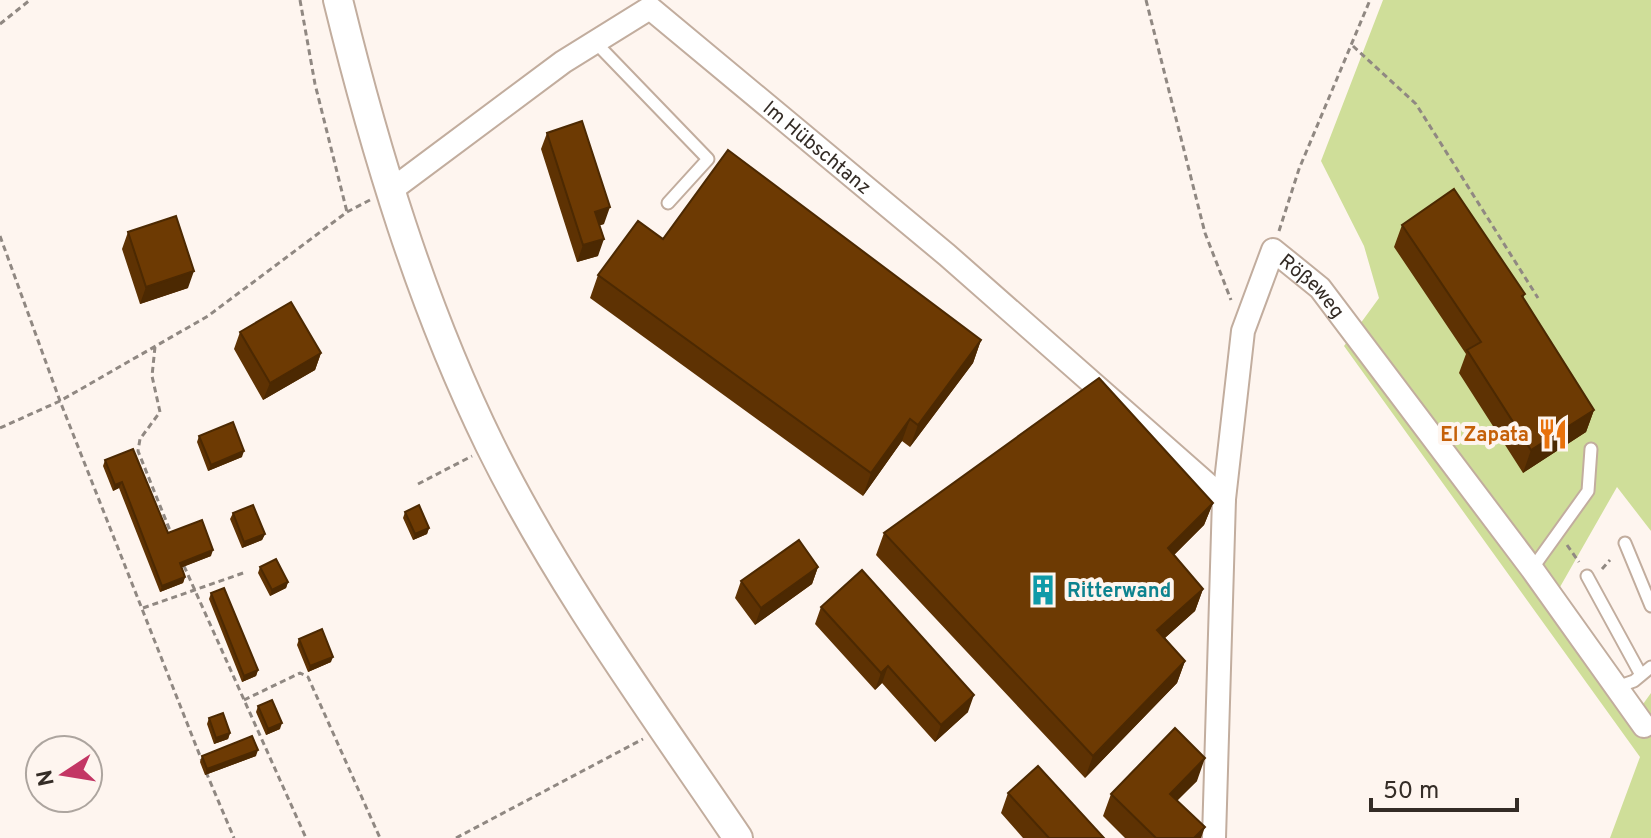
<svg xmlns="http://www.w3.org/2000/svg" width="1651" height="838" viewBox="0 0 1651 838" font-family="Overpass,sans-serif">
	<style>
		.green { fill: #cfde99 }
		.lines { fill: none; stroke-linecap: round; stroke-linejoin: round }
		.service-casing { stroke: #c2ad9e; stroke-width: 15 }
		.minor-casing { stroke: #c2ad9e; stroke-width: 26 }
		.tertiary-casing { stroke: #c2ad9e; stroke-width: 32 }
		.path { stroke: #908882; stroke-width: 3; stroke-dasharray: 6 4; stroke-linecap: butt }
		.service { stroke: #fff; stroke-width: 11 }
		.minor { stroke: #fff; stroke-width: 22 }
		.tertiary { stroke: #fff; stroke-width: 28 }
		.wall { fill: #5e3203 }
		.shaded-wall { fill: #4c2902 }
		.building { fill: #6d3a03; stroke: #4c2902; stroke-width: 2 }
		.labels { text-anchor: middle; stroke-width: 8; stroke-linejoin: round; paint-order: stroke }
		.street-label { font-size: 20px; fill: #342c26; stroke: #fef5ef }
		.food-label { font-size: 20px; font-weight: bold; fill: #c56008; stroke: #fef5ef; text-anchor: end }
		.culture-label { font-size: 20px; font-weight: bold; fill: #0d838f; stroke: #fef5ef; text-anchor: start }
	</style>
	<rect width="100%" height="100%" fill="#fef5ef"/>
	<path class="green" d="M1383 0H1651V531L1617 487 1560 587 1638 711 1651 693V838H1610L1640 757 1344 346 1379 298 1364 246 1321 161Z"/>
	<g class="lines">
		<g class="service-casing">
			<path id="service" d="M595 42 708 159 668 203
				M1625 543 1651 606
				M1532 569 1588 491 1591 449
				M1587 576 1641 675
				M1617 687 1634 681 1651 667"/>
		</g>
		<g class="minor-casing">
			<g id="minor">
				<path id="s1" d="M390 191 563 62 650 8 947 255 1224 499"/>
				<path id="s2" d="M1214 838 1224 499 1243 331 1273 250 1320 288 1532 569 1644 726"/>
			</g>
		</g>
		<g class="tertiary-casing">
			<path id="tertiary" d="M338 0C375 151 421 304 490 445 558 583 652 711 738 838"/>
		</g>
		<path class="path" d="M300 0 315 84 347 212
			M1146 0 1205 233 1231 300
			M0 24 30 0
			M1353 46 1416 104 1538 298
			M1279 231 1299 169 1370 0
			M0 236 60 401 202 761
			M155 347 152 376 160 412 140 439 138 451 171 533
			M0 428 60 401 208 316 347 212 370 200
			M418 484 472 456
			M1567 545 1579 562
			M184 566 306 838
			M1602 569 1610 560
			M143 608 246 572
			M244 700 300 673 308 677 380 838
			M206 772 234 838
			M456 838 643 739"/>
		<use href="#service" class="service"/>
		<use href="#minor" class="minor"/>
		<use href="#tertiary" class="tertiary"/>
	</g>
	<path class="wall" d="M547 133 604 224 600 225 598 256 577 262 541 149Z
		M1402 225 1525 294 1523 298 1594 410 1586 432 1523 473 1459 373 1466 354 1394 247Z
		M128 232 188 288 140 304 122 249Z
		M663 239 981 340 973 363 910 447 902 441 863 496 590 298 598 275Z
		M240 332 321 353 315 370 263 400 234 349Z
		M199 436 242 457 208 471 197 442Z
		M105 460 168 533 211 556 182 567 185 577 183 583 160 592 119 488 113 491 103 466Z
		M1213 503 1204 525 1174 555 1203 589 1195 611 1165 638 1185 661 1177 683 1085 778 876 555 884 533Z
		M405 512 429 528 427 534 413 540 403 518Z
		M233 513 265 534 262 540 242 548 230 519Z
		M260 567 288 582 286 588 270 596 258 573Z
		M818 567 812 584 755 625 735 598 741 581Z
		M211 593 258 670 256 676 242 682 209 599Z
		M821 607 968 712 935 742 882 683 875 690 815 624Z
		M299 639 331 662 308 672 297 645Z
		M258 706 280 729 266 735 256 712Z
		M209 718 230 733 228 739 214 744 207 724Z
		M202 756H256L205 775 200 762Z
		M1197 781 1177 800 1201 838H1125L1103 816 1111 794Z
		M1008 793 1104 838H1023L1001 813Z"/>
	<path class="shaded-wall" d="M610 207 604 224 589 229 595 212Z
		M604 239 598 256 577 262 583 245Z
		M194 271 188 288 140 304 146 287Z
		M981 340 973 363 910 447 918 425Z
		M321 353 315 370 263 400 270 383Z
		M1594 410 1586 432 1523 473 1531 450Z
		M910 419 902 441 863 496 871 473Z
		M244 451 242 457 208 471 211 465Z
		M122 482 119 488 113 491 115 485Z
		M1213 503 1204 525 1159 570 1168 548Z
		M429 528 427 534 413 540 415 534Z
		M265 534 262 540 242 548 244 542Z
		M213 550 211 556 178 569 180 563Z
		M818 567 812 584 755 625 761 608Z
		M185 577 183 583 160 592 162 586Z
		M288 582 286 588 270 596 272 590Z
		M1203 589 1195 611 1149 652 1157 630Z
		M333 657 331 662 308 672 310 666Z
		M1185 661 1177 683 1085 778 1093 756Z
		M888 666 882 683 875 690 881 673Z
		M258 670 256 676 242 682 244 676Z
		M974 695 968 712 935 742 941 725Z
		M282 723 280 729 266 735 268 729Z
		M230 733 228 739 214 744 216 738Z
		M258 750 256 756 205 775 207 769Z
		M1205 758 1197 781 1162 816 1170 794Z
		M1205 827 1201 838H1194Z"/>
	<path class="building" d="M582 121 610 207 595 212 604 239 583 245 547 133Z
		M728 150 981 340 918 425 910 419 871 473 598 275 638 221 663 239Z
		M1454 189 1525 294 1522 296 1594 410 1531 450 1467 350 1481 342 1402 225Z
		M176 216 194 271 146 287 128 232Z
		M291 302 321 353 270 383 240 332Z
		M1099 378 1213 503 1168 548 1203 589 1157 630 1185 661 1093 756 884 533Z
		M233 422 244 451 211 465 199 436Z
		M133 449 168 533 202 520 213 550 180 563 185 577 162 586 122 482 115 485 105 460Z
		M253 505 265 534 244 542 233 513Z
		M419 505 429 528 415 534 405 512Z
		M799 540 818 567 761 608 741 581Z
		M276 559 288 582 272 590 260 567Z
		M862 570 974 695 941 725 888 666 881 673 821 607Z
		M224 588 258 670 244 676 211 593Z
		M322 629 333 657 310 666 299 639Z
		M272 700 282 723 268 729 258 706Z
		M223 713 230 733 216 738 209 718Z
		M1175 728 1205 758 1170 794 1205 827 1194 838H1156L1111 794Z
		M252 736 258 750 207 769 202 756Z
		M1038 766 1104 838H1049L1008 793Z"/>
	<defs>
		<g id="restaurant-bare" transform="scale(2.4)"><path d="M-5-6h1v4h1v-4h1v4h1v-4h1v5L-1.5 .5V6h-2V.5L-5-1ZM5-6V6H3V1.5H1.5Q1.5-4 5-6Z" fill="#e8710a" stroke="#fef5ef" stroke-width="2.5" paint-order="stroke"/></g>
		<g id="building-bare" transform="scale(2.4)"><path d="M-4-6H4V6H1V3H-1V6H-4ZM-2.5-4.3h1.7v1.8h-1.7ZM.8-4.3h1.7v1.8H.8ZM-2.5-1h1.7V.8h-1.7ZM.8-1h1.7V.8H.8Z" fill="#0f9aa8" stroke="#fef5ef" stroke-width="2.5" paint-order="stroke"/></g>
	</defs>
	<g fill-rule="evenodd">
		<use href="#restaurant-bare" x="1553" y="434"/>
		<use href="#building-bare" x="1043" y="590"/>
	</g>
	<g class="labels">
		<g class="street-label">
			<text dy="7" stroke="none"><textPath href="#s1" startOffset="536">Im Hübschtanz</textPath></text>
			<text dy="7" stroke="none"><textPath href="#s2" startOffset="648">Rößeweg</textPath></text>
		</g>
		<g class="food-label">
			<text x="1529" y="441">El Zapata</text>
		</g>
		<g class="culture-label">
			<text x="1067" y="597">Ritterwand</text>
		</g>
	</g>
	<g transform="translate(64 774) rotate(258)"><circle r="38" fill="#fef5ef" stroke="#ada59f" stroke-width="2"/>
	<path d="M0-6L14 30L0 20L-14 30Z" fill="#c33664"/>
	<text y="-12" font-size="22" font-weight="bold" text-anchor="middle" fill="#342c26">N</text>
	</g>
	<path d="M1371 798v12h146v-12" fill="none" stroke="#342c26" stroke-width="4"/>
	<text x="1383" y="798" font-size="24" fill="#342c26" stroke="#fef5ef" stroke-width="6" paint-order="stroke">50 m</text>
</svg>
